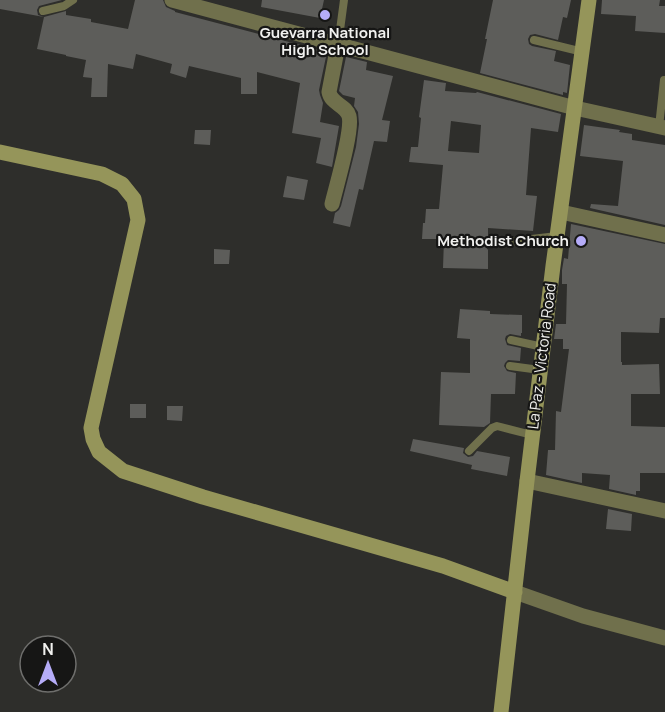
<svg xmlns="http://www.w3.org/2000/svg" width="665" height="712" viewBox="0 0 665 712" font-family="Manrope,sans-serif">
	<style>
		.building { fill: #5d5d5a; fill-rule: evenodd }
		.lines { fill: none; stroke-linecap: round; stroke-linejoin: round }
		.lane { stroke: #70704c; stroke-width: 8 }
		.street { stroke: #70704c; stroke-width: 15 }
		.secondary { stroke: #95955a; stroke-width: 15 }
		.poi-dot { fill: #b5acf8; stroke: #161615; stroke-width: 2 }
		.labels { text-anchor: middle; stroke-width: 4.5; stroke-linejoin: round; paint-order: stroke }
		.poi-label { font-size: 15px; font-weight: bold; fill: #f1f1ef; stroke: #161615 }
		.street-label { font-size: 15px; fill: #f1f1ef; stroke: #161615 }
	</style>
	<rect width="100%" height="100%" fill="#2e2e2b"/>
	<path class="building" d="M0 0H62L39 6 37 10 38 15 44 17 66 11V15L91 19V22L128 29 135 0H163L166 7 175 11V12L327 52 319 90 320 95 323 103 320 122 339 126 332 167 316 163 321 138 292 133 300 83 257 72V94H241V78L189 66 186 78 170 73 172 64 136 54 133 69 108 64 107 97H91L92 78 83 77 86 60 66 56V55L37 49 44 17 0 9Z
		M262 0H324L320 18 261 7Z
		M493 0H571L567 18 563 17 558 40 535 34 530 35 528 39 529 44 532 46 556 51 554 61 570 65 567 93 563 92V95L480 73 487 39H485Z
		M602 0H660L659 6H665V33L635 31 636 16 601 14Z
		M346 57 367 62 366 70 393 76 382 120 390 121 387 142 374 141 363 190 359 189 350 227 333 223 335 213 339 210 341 206 356 147 359 124 358 112 354 106 355 98 343 95 339 91Z
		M424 80 446 83 445 91 476 93 477 92 561 114 558 132 531 128 526 195 537 196 533 231 488 228V238L485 241 484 244 488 250V269L443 268 444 239H422L423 223H425L426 209H439L443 165 409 162 411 147H418L421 118 419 117ZM451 121 481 125 479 153 448 151Z
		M584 125 620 130 619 132 632 134V140L665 145V225L590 208 591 204 618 206 623 161 580 156Z
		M195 130H211L210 145 194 144Z
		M287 176 308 180 304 200 283 197Z
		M571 224 665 244V318H660L659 333 621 332V362H622V365L659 364 660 394H631V426L665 427V473H640V491H636V495L609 489 610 475 582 473V483L546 475 548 450H555L556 411 561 412 569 349H563V339H554L556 324H566L567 284H562V270L564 258 568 259Z
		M214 249 230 250 229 264H214Z
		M460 309 490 311V314L522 315V333H521V336L510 334 506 336 505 339 507 345 521 348 520 361 508 360 505 363 504 366 507 371 516 373 515 394H491L490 423 484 427 439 425 441 372 470 373V339L457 338Z
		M130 404H146V418H130Z
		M167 406H183L182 421 167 420Z
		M413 439 464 448 463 453 468 457 473 456 477 451 510 457 507 476 471 469 472 465 410 451Z
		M608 509 632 514 631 531 606 529Z"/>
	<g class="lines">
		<path class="lane" d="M43 11 64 6 73 0
			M534 40 583 52
			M338 45 344 0
			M659 127 664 80
			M490 244 557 236
			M511 340 543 347
			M510 366 540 370
			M469 451 492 428 497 426 532 435"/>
		<path class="street" d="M172 0 575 108 665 128
			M332 204C336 187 353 130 349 116 346 105 331 104 329 92L338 45
			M561 212 665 235
			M527 481 665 511
			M515 592 583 616 665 638"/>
		<path class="secondary" d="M0 152 102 174 122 184 134 199 138 220 91 428 93 439 99 452 123 471 203 497 443 566 515 592
			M501 712 527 481 553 266 589 0"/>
	</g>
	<g class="poi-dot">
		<circle cx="325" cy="15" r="6"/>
		<circle cx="581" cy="241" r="6"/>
	</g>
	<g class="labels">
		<g class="poi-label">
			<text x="325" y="38">Guevarra National<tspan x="325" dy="17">High School</tspan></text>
			<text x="569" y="246" text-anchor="end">Methodist Church</text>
		</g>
		<g class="street-label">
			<text transform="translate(542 356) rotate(-83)" y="5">La Paz - Victoria Road</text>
		</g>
	</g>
	<g transform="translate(48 664)"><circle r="28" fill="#161615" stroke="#6e6e6c" stroke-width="1.5"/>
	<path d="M0-4.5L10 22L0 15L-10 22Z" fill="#b5acf8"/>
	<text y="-9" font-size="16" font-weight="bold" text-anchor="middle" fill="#f1f1ef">N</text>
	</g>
</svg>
